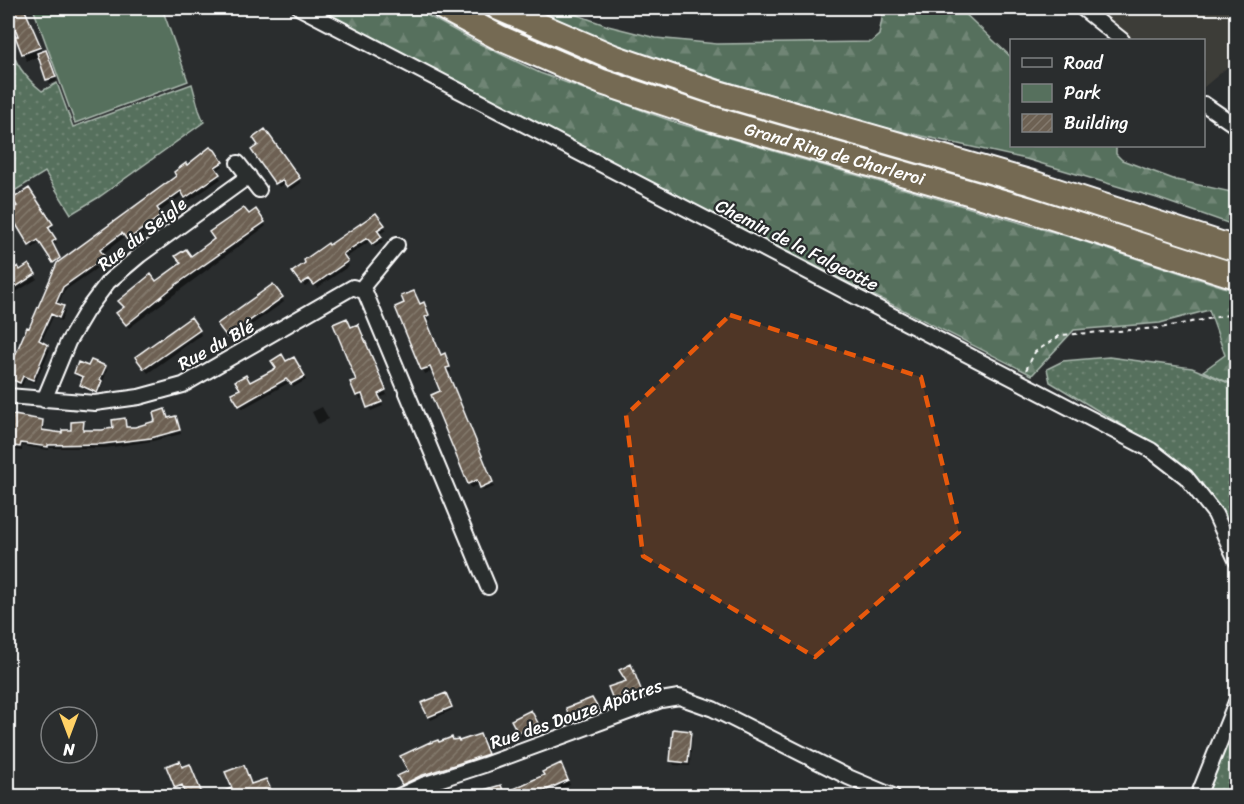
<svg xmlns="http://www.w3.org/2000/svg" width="1244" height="804" viewBox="0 0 1244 804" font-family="Sriracha,sans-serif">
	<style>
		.built { fill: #3e3d39 }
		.grass { fill: url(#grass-dots); stroke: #aab8ae; stroke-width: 1.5 }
		.forest { fill: url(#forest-firs); stroke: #aab8ae; stroke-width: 1.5 }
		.park { fill: #56705d; stroke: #aab8ae; stroke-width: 1.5 }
		.shadow { fill: #0007 }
		.building { fill: url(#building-hatch); stroke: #fff; stroke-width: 1.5 }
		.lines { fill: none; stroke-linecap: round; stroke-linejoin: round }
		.minor-casing { stroke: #fff; stroke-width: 18 }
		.motorway-casing { stroke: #fff; stroke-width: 28 }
		.path { stroke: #fff; stroke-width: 2; stroke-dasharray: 4.5 4.5; stroke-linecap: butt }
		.minor { stroke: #2a2d2e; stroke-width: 14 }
		.motorway { stroke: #746b52; stroke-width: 24 }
		.marked { fill: #e8590c; fill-opacity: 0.2; stroke: #e8590c; stroke-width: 4.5; stroke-dasharray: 12 8; stroke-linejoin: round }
		.labels { text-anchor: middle; stroke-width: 4.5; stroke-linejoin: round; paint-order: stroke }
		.street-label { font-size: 18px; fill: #fff; stroke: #2a2d2e }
	</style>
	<defs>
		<pattern id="grass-dots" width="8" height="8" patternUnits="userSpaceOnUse" patternTransform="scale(1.5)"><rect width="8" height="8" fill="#56705d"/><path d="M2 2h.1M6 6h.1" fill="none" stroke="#6f8575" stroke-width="1.8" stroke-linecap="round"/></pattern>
		<pattern id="forest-firs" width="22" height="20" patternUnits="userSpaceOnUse" patternTransform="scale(1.5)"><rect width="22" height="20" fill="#56705d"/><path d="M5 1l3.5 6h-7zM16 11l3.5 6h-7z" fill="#6f8575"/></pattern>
		<pattern id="building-hatch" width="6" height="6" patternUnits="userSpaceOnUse" patternTransform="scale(1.5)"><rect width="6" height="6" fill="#6d6153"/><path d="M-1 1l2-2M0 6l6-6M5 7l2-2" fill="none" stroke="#83796d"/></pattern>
	</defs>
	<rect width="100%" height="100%" fill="#2a2d2e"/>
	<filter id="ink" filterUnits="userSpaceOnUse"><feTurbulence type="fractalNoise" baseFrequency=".0167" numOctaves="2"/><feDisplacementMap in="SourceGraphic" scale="12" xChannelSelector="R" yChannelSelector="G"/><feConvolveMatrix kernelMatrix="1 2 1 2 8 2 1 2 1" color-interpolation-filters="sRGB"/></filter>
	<g filter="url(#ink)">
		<path class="built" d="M1092 8H1236V60L1204 87V40H1132Z"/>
		<path class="grass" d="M8 41C15 63 24 77 42 91L57 83 73 127 192 84 199 110 204 122 99 197 71 214 45 172 8 195Z
			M1109 357 1192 368 1236 386V515L1229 520 1195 475 1149 441 1050 382 1047 369 1063 361Z
			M1236 721V796H1204Z"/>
		<path class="forest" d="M312 8H414L476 42 540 73 677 123 1073 238 1236 291V386L1203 371 1225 355 1209 310 1160 323 1074 330 1032 375 586 150 404 53Z
			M526 8H558L608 26 656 38 717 44 871 42 879 35 884 8H959L1011 57 1012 146H1116V154L1122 160 1176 180 1236 193V226L1157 198 1026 159 886 128 701 74 634 52 560 23Z"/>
		<path class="park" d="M33 8H162L188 81 75 123Z"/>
		<path class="shadow" d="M16 8H23L26 13 43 53 48 56 57 81 50 84 39 56 27 61 23 54 17 37H20L10 9Z
			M214 151 223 166 216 171 221 179 189 201 184 194 158 213 163 220 130 243 126 236 101 255 106 262 64 291 58 305 65 311 61 321 53 317 41 343 47 346 50 350 35 383 25 379 22 386 9 381 8 376 28 329 30 330 57 266 41 242 33 248 21 231 19 207 29 190 53 228 49 231 57 243 52 246 61 262 178 177 187 167Z
			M255 154 299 179 301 183 291 190 286 183 279 187Z
			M256 211 266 226 129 328 120 317 125 308 120 301 156 283Z
			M376 215 386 230 378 235 383 242 375 247 370 241 344 259 349 266 317 288 312 282 305 287 296 276 329 248Z
			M29 266 37 279 8 297V274L17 268 20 272Z
			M282 298 284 302 230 340 222 328Z
			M419 305 426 309 431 320 426 321 441 357 447 360 451 372 447 373 494 487 483 491 480 484 471 488 469 483 442 392 433 371 425 374 397 308Z
			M351 329 359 330 387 395 379 398 383 406 371 411 365 398 360 399 358 395V381Z
			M199 330 201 335 148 373 139 361Z
			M293 359 306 380 294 387 290 382 242 409 233 394Z
			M105 367 107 370 99 395 84 389 82 385 84 380 77 377 75 373 89 368Z
			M322 407 329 419 318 424 312 412Z
			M8 416 42 421 45 425 44 432 63 435 73 431 83 423 85 431 115 430 124 420 127 428H135L176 417 181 434 153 441 106 448H49V450L22 446V451L11 449 8 444Z
			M633 670 645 701 619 710 617 706Z
			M447 697 452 710 431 720 423 704Z
			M592 700 601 717 590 721 588 718 574 723 571 719Z
			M530 712 539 728 522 737 513 721Z
			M690 733 692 737 690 766 674 765 672 761Z
			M481 740 489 758 405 788 399 777 410 771 438 743Z
			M182 769 192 770 203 796H188L185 789 178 792 176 787Z
			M562 769 570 785 544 796H490L488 790 501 786 504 795Z
			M268 784 273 796 218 795 251 786Z"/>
		<path class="building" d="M8 8H24L41 47 22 54 15 36H18Z
			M46 50 56 77 46 80 37 53Z
			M265 129 300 178 287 187 282 180 275 184 251 150 258 145 253 138Z
			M210 147 215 150 223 162 215 167 220 174 185 198 181 191 157 208 162 215 127 240 122 233 100 250 105 257 63 287 56 303 64 306 59 318 51 314 39 340 48 345 33 380 23 376 20 383 8 378V372L27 327 29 328 57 263 176 176 174 172 186 163 187 165Z
			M29 188 53 224 48 227 56 239 52 242 60 258 53 263 38 240 29 246 8 211 17 206 12 199Z
			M244 208 249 214 256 209 265 222 177 284 126 325 116 313 124 307 118 301 151 274 156 281 181 263 175 256 186 249 191 256 214 239 209 232Z
			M376 213 385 225 377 230 382 237 372 244 367 238 350 249 343 254 348 261 314 285 309 279 301 284 292 272 305 263 304 260 328 243 329 245Z
			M29 264 36 274 8 292V273L18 266 20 270Z
			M273 284 283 297 227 337 217 324Z
			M414 291 420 304 424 302 429 315 425 317 441 355 445 353 450 367 446 368 493 482 480 488 477 480 468 484 431 395 440 391 430 367 421 370 395 307 404 303 401 296Z
			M191 317 200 330 144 369 135 357Z
			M347 318 351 327 358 324 386 390 378 394 382 402 367 408 362 394 356 396 350 382 356 380 333 324Z
			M282 354 286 361 294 357 305 376 291 384 286 379 239 406 231 393 240 389 235 381 246 375 250 382 267 373 276 368 271 361Z
			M91 360 106 366 100 379 102 381 97 393 80 385 83 377 74 373 78 362 88 366Z
			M165 409 168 418 176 416 180 430 151 438 103 444 48 445V447L21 443 20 447 8 445V414L43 420 42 430 62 433V430H71V422L84 421 83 430H102L113 428 112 420 125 418 126 427H135L155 421 153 413Z
			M631 664 644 697 616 707 608 687 626 681 619 670Z
			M446 693 452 707 428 717 421 703Z
			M592 698 601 713 586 718 585 714 570 720 566 708Z
			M531 710 538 723 518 733 511 720Z
			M673 729 691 731 688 763 670 761Z
			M480 734 488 754 420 776 402 785 397 776 408 771 400 756 430 742V743L438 740 439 742 452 737 453 740 458 739 459 741Z
			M180 761 182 767 190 764 203 796H187L182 785 175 788 166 766Z
			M561 763 568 780 540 793 541 796H471L470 794 501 785 504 793 544 775 542 772Z
			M244 765 251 784 266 779 274 796H212L232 788 225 772Z"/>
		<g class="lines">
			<g class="minor-casing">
				<path id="minor" d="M300 8 1151 450 1186 477 1215 514 1236 560
					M1082 8 1122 40
					M1204 104 1236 126
					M238 163 259 190
					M360 290 397 245
					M8 396 95 403 139 397 183 385 353 287 365 292 488 587
					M44 400 68 342 87 310 108 282 140 255 249 176
					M399 796 423 785 484 765 661 700 679 697 713 709 848 777 893 796
					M1198 796 1236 702"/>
			</g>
			<g class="motorway-casing">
				<g id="motorway">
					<path id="s1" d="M444 8 500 38 602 82 713 119 1027 209 1236 276"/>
					<path d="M499 8 613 57 718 93 1032 183 1236 249"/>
				</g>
			</g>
			<path class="path" d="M1026 370 1035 352 1061 335 1160 328 1228 315 1236 319"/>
			<use href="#minor" class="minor"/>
			<use href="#motorway" class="motorway"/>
		</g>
	</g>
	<path class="marked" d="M730 315 921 377 959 532 815 657 643 556 626 415Z"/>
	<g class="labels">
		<g class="street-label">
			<text dy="6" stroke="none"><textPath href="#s1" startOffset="418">Grand Ring de Charleroi</textPath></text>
			<text transform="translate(142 234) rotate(-38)" y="6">Rue du Seigle</text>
			<text transform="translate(797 245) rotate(27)" y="6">Chemin de la Falgeotte</text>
			<text transform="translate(216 345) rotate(-29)" y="6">Rue du Blé</text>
			<text transform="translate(576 714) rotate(-19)" y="6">Rue des Douze Apôtres</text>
		</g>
	</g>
	<rect width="1244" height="804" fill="none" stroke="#2a2d2e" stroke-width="30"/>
	<rect x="15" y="15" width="1214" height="774" fill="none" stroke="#fff" stroke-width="2" filter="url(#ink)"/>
	<rect x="1010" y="39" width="195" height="108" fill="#2a2d2e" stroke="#7f8182" stroke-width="1.5"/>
	<rect x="1022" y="58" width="30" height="9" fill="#2a2d2e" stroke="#7f8182" stroke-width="1.5"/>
	<text x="1064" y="69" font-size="18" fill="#ffffff">Road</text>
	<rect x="1022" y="84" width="30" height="18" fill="#56705d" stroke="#7f8182" stroke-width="1.5"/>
	<text x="1064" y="99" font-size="18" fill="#ffffff">Park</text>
	<rect x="1022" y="114" width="30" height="18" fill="url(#building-hatch)" stroke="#7f8182" stroke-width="1.5"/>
	<text x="1064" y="129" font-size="18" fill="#ffffff">Building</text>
	<g transform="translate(69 735) rotate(180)"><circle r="28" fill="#2a2d2e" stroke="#7f8182" stroke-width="1.5"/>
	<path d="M0-4.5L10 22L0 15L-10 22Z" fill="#ffd166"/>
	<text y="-9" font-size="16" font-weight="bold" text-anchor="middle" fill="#ffffff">N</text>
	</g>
</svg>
